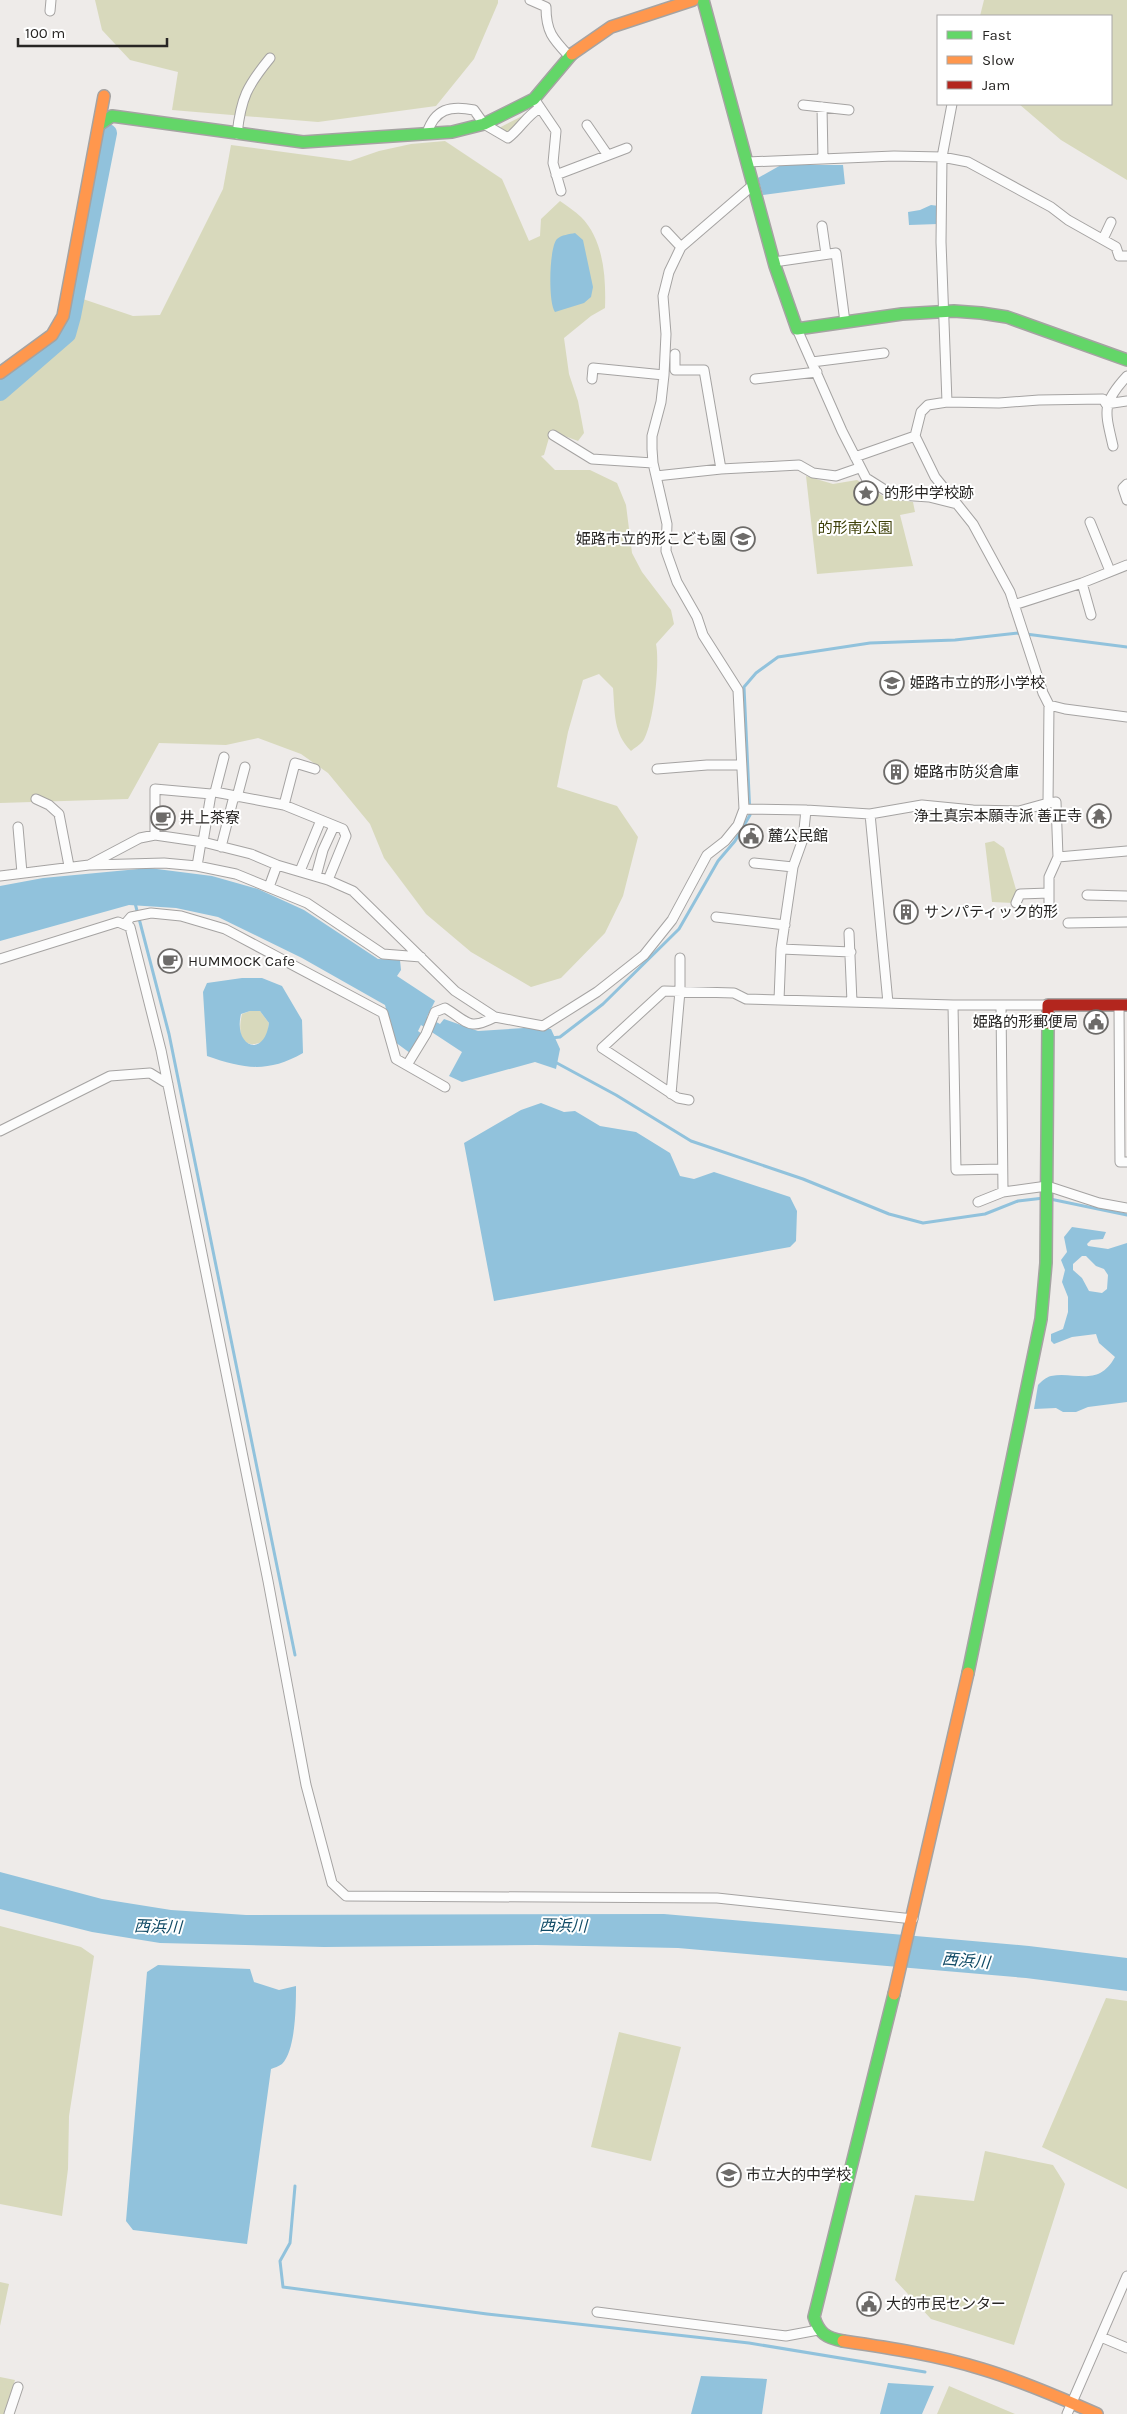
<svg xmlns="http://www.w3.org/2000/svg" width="1127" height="2414" viewBox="0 0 1127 2414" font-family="Karla,'Noto Sans JP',sans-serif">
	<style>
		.green { fill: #d8d9bc }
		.water { fill: #91c2dc; fill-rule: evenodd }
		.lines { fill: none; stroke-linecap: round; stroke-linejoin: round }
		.stream { stroke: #91c2dc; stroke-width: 3 }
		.river { stroke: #91c2dc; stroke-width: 18 }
		.street-casing { stroke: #a5a3a2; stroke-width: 11 }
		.fast-casing { stroke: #a5a3a2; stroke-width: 14 }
		.slow-casing { stroke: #a5a3a2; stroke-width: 14 }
		.jam-casing { stroke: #a5a3a2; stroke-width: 14 }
		.street { stroke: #fcfcfc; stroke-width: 9 }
		.fast { stroke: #63d668; stroke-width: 11 }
		.slow { stroke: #ff974d; stroke-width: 11 }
		.jam { stroke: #b3261e; stroke-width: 11 }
		.labels { text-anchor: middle; stroke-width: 4; stroke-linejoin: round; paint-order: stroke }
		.poi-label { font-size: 15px; fill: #282624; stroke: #fff; text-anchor: start }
		.park-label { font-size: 15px; fill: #3e4009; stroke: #fff }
		.water-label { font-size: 16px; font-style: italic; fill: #104a65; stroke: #fff }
	</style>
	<rect width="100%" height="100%" fill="#eeebe9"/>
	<path class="green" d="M95 0H498V3L474 59 436 106 318 122 172 110 178 72 130 60 102 30Z
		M984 0H1127V180L1061 140 1019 104H1111V16H980Z
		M528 113 516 128 506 134 495 130Z
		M445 141 502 179 529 241 540 236 541 219 560 201C567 206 575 211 581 217 604 240 606 278 605 308L591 316 564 338 569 374 578 401 584 433 578 441 551 431 544 455 541 456 555 470H590L617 483 626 505 632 553 642 572 671 610 674 624 656 644C660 662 654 724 643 741 640 745 634 748 631 751 613 733 615 712 613 688L599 674 583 680 568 732 557 787 617 806 638 837 623 896 605 933 561 978 531 987 471 952 426 914 384 858 370 824 328 773 301 754 258 738 226 745 159 743 128 799 0 803V397L8 388 22 380V376L36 366 41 367 45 361 67 345 71 336 80 298 133 316 160 315 223 189 231 145 350 161 379 151 411 144Z
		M806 476 833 484 857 480 886 498 913 502 915 512 900 515 913 566 817 574Z
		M994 841 1004 848 1017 893 1013 903 992 902 985 843Z
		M250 1011H260L269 1023C268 1027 268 1034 266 1038 263 1042 260 1043 255 1044 238 1046 239 1026 242 1014Z
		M0 1926 81 1947 94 1956 69 2116 68 2169 62 2216 0 2204Z
		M1106 1998 1127 2001V2189L1042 2147Z
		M619 2032 681 2047 651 2161 591 2147Z
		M985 2151 1053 2165 1065 2184 1014 2345 931 2319 895 2280 915 2195 974 2201Z
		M0 2282 9 2284 0 2326Z
		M0 2377 15 2380 4 2414H0Z
		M949 2386 1015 2414H937Z"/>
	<path class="water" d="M781 165H843L845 184 763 195 758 178Z
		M931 205 939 206 938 224 909 225 908 212 920 210Z
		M575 233 583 240 593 287 591 297 584 303 555 312C548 303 549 247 557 239 561 235 570 234 575 233Z
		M149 868 212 876 258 889 304 910 378 959 400 960 401 970 397 976 435 1001 427 1017 440 1024 444 1019 478 1031 524 1028 551 1029 560 1049 556 1069 535 1062 462 1082 449 1076 462 1052 421 1025 418 1031 422 1034 410 1053 395 1042 385 1005 302 958 218 917 176 908 129 905 0 941V886L43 878Z
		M242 978H262L282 986 302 1020 303 1053C268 1073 244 1069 207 1056L203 992 207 983ZM250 1011H260L269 1023C264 1059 233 1047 241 1014Z
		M541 1103 564 1112 575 1111 600 1126 636 1132 670 1153 680 1176 694 1179 714 1172 790 1197 797 1211 796 1241 790 1247 494 1301 464 1143 521 1110Z
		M1072 1227 1106 1232 1103 1239 1091 1240 1087 1244 1088 1246 1108 1249 1127 1243V1402L1088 1407 1076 1412H1063L1056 1408 1034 1409 1038 1385C1041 1382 1046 1377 1051 1376 1075 1371 1098 1388 1115 1357L1099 1343 1096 1334 1072 1337 1054 1344 1051 1341V1334L1063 1329 1068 1312V1297L1062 1282 1065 1270 1061 1260 1067 1252 1064 1237ZM1082 1256H1086L1096 1266 1104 1269 1108 1275 1107 1289 1102 1293 1089 1291 1082 1278 1073 1270V1264Z
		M0 1872 102 1899 171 1910 246 1915 664 1914 1029 1946 1127 1958V1991L1026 1978 678 1948 537 1945 324 1947 160 1943 92 1932 0 1909Z
		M158 1965 250 1969 254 1982 279 1990 296 1986C296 2004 296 2050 282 2064 279 2066 274 2068 271 2069L247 2244 133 2230 126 2221 147 1972Z
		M701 2376 767 2379 762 2414H691Z
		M888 2383 934 2386 922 2414H880Z"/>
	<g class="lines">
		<path class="stream" d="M135 903 169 1034 295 1655
			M551 1038 560 1037 603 1004 679 929 718 861 735 841 750 815 744 687 756 673 778 657 870 643 955 640 1018 633 1127 647
			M555 1062 616 1095 691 1141 803 1179 889 1214 923 1223 985 1214 1018 1201 1044 1198
			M1050 1199 1127 1215
			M295 2186 290 2243 280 2261 283 2287 487 2314 749 2343 925 2372"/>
		<path class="river" d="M0 392 67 334 72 316 108 133"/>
		<g class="street-casing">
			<path id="street" d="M530 0 546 7C546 32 553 39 569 56
				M50 11 51 0
				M537 103 556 131 553 163 561 191
				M803 105 849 110
				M822 107 823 159
				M587 125 607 154
				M427 133C435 109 450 105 474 110L484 124 508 138C520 129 527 115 540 108
				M237 134C241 98 247 86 270 58
				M747 162 894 156 942 157 968 162 1051 207 1068 220 1116 247 1119 256H1127
				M556 175 627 148
				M822 226 826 254
				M666 231 681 247
				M1103 239 1111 222
				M774 262 836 253 845 322
				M797 329 842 431 866 478 885 490 900 495 929 497 957 504 973 524 1010 592 1043 693 1049 705 1065 709 1127 717
				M675 354V370H704L721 469
				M812 362 884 353
				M592 379 593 368 664 375
				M755 379 817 372
				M947 402 941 242 942 157 952 104
				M553 435 592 459 653 463
				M1113 446C1105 411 1101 404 1127 376
				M855 457 915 436
				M656 476 721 469 799 465 813 473 836 476 859 468
				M1127 484 1123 488 1127 500
				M957 504 935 477 915 436 921 412 928 405 947 402 999 403 1039 400 1103 399 1106 404 1127 401
				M1090 522 1110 571
				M1082 583 1091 615
				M1014 605 1082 583 1127 565
				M657 769 707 765H741
				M215 792 224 757
				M237 797 245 767
				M36 799 49 805 59 814 69 866
				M1048 803 1056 802 1058 857 1127 851
				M284 805 295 763 315 769
				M744 809 806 810 870 814 922 805 973 810 1019 811 1048 803 1049 705
				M870 814 888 1003
				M18 827 22 873
				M155 835V789L211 794 215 792 284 805 343 829 346 836 328 880
				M203 842 211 794
				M221 847 234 796
				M754 863 793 867
				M91 865 164 863 197 866 236 874 307 903 383 954 421 957
				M197 866 201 842
				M300 871 321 820
				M0 876 89 865 140 838 155 835 203 842 251 854 277 865 328 880 353 891 455 991 495 1017 543 1026 597 992 644 955 672 920 707 855 725 841 738 825 744 809 738 690 703 635 697 617 677 582 666 551 667 524 653 463 652 449V436L661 402 664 375 666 334 663 296 669 272 681 247 753 185
				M316 876 323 850 334 826
				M269 887 277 865
				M1087 895 1127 896
				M1016 903 1020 894 1049 893
				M1049 913V877L1058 857
				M716 917 785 925
				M1068 923 1127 922
				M125 924 131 917 151 913 181 916 225 929 383 1013 396 1059 445 1087
				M849 933 852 1002
				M781 949 793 867 803 839 806 810
				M0 959 118 922 130 927 161 1050 268 1581 306 1785 332 1883 346 1896 717 1898 913 1919
				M779 1000 781 949 851 952
				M953 1005 956 1170 1002 1169
				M1001 1005 1003 1192
				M1119 1005 1120 1162H1127
				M407 1065 426 1034 435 1012 445 1008C468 1022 468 1031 495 1017
				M671 1094 680 991V958
				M689 1100 678 1098 602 1048 664 991 734 993 746 999 953 1005H1048
				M0 1131 110 1076 150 1073 168 1084
				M978 1202 1003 1192 1047 1186 1099 1203 1127 1208
				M597 2312 786 2336 818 2330
				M1101 2337 1127 2348
				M9 2414 18 2387
				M1067 2414 1127 2276"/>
		</g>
		<g class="fast-casing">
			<path id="fast" d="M703 0 775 266 797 329 902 314 954 311 981 313 1007 317 1127 360
				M99 125 112 116 303 142 452 132 484 124 534 99 572 54
				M968 1673 1041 1319 1046 1263 1048 1023
				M843 2341C826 2338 819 2333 814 2317L894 1994"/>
		</g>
		<g class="slow-casing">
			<path id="slow" d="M572 54 611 27 693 0
				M0 373 52 335 63 316 104 96
				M894 1994 968 1673
				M843 2341C890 2348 937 2355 982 2369 1022 2381 1059 2397 1097 2414"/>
		</g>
		<g class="jam-casing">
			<path id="jam" d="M1048 1023V1005H1127"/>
		</g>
		<use href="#street" class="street"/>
		<use href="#fast" class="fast"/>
		<use href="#slow" class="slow"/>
		<use href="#jam" class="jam"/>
	</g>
	<defs>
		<g id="sight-ring" transform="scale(1.25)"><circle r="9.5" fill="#fff" stroke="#6d6b69" stroke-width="1.5"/><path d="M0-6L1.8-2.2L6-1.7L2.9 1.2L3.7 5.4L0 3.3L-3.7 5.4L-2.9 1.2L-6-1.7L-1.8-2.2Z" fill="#6d6b69"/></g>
		<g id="school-ring" transform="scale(1.25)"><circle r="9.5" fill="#fff" stroke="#6d6b69" stroke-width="1.5"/><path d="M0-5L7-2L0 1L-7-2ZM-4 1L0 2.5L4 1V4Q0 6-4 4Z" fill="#6d6b69"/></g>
		<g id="building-ring" transform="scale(1.25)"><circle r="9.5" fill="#fff" stroke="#6d6b69" stroke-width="1.5"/><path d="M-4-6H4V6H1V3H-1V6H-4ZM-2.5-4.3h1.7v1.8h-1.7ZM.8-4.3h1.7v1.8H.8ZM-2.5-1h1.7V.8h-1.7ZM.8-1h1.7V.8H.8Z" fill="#6d6b69"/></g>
		<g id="temple-ring" transform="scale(1.25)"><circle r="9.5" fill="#fff" stroke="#6d6b69" stroke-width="1.5"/><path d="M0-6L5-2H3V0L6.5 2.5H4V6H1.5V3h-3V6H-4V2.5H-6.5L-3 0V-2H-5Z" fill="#6d6b69"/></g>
		<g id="cafe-ring" transform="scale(1.25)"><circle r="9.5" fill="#fff" stroke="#6d6b69" stroke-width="1.5"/><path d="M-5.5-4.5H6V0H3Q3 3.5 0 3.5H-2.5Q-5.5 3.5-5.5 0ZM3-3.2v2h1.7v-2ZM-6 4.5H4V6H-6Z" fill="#6d6b69"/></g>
		<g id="civic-ring" transform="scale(1.25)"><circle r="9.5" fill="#fff" stroke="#6d6b69" stroke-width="1.5"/><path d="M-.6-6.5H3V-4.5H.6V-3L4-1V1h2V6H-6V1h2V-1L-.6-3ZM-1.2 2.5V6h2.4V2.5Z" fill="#6d6b69"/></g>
	</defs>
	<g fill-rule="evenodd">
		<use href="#sight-ring" x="866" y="493"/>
		<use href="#school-ring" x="743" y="539"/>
		<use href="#school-ring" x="892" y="683"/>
		<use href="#building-ring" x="896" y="772"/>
		<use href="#temple-ring" x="1099" y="816"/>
		<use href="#cafe-ring" x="163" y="818"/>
		<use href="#civic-ring" x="751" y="836"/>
		<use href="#building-ring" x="906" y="912"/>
		<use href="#cafe-ring" x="170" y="961"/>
		<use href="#civic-ring" x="1096" y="1022"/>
		<use href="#school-ring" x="729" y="2175"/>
		<use href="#civic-ring" x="869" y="2304"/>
	</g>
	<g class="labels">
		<g class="poi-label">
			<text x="884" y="498">的形中学校跡</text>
			<text x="726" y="544" text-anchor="end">姫路市立的形こども園</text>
			<text x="910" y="688">姫路市立的形小学校</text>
			<text x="914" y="777">姫路市防災倉庫</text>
			<text x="1082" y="821" text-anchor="end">浄土真宗本願寺派 善正寺</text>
			<text x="180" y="823">井上茶寮</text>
			<text x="768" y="841">麓公民館</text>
			<text x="924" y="917">サンパティック的形</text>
			<text x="188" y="966">HUMMOCK Cafe</text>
			<text x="1078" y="1027" text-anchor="end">姫路的形郵便局</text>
			<text x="746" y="2180">市立大的中学校</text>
			<text x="886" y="2309">大的市民センター</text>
		</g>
		<g class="park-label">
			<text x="855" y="533">的形南公園</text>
		</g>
		<g class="water-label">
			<text transform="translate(563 1925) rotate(1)" y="6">西浜川</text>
			<text transform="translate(158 1926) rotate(2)" y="6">西浜川</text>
			<text transform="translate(966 1960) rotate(5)" y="6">西浜川</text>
		</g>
	</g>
	<rect x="937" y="15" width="175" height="90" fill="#ffffff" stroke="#a9a8a7"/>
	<rect x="947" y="31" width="25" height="8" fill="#63d668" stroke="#a9a8a7"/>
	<text x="982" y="40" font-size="15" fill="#282624">Fast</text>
	<rect x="947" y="56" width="25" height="8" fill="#ff974d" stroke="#a9a8a7"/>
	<text x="982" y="65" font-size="15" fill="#282624">Slow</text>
	<rect x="947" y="81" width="25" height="8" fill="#b3261e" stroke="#a9a8a7"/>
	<text x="982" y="90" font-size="15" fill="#282624">Jam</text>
	<path d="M18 38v8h149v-8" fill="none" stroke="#282624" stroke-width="2.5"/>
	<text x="25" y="38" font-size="15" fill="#282624" stroke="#ffffff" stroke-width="4" paint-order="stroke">100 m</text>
</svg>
